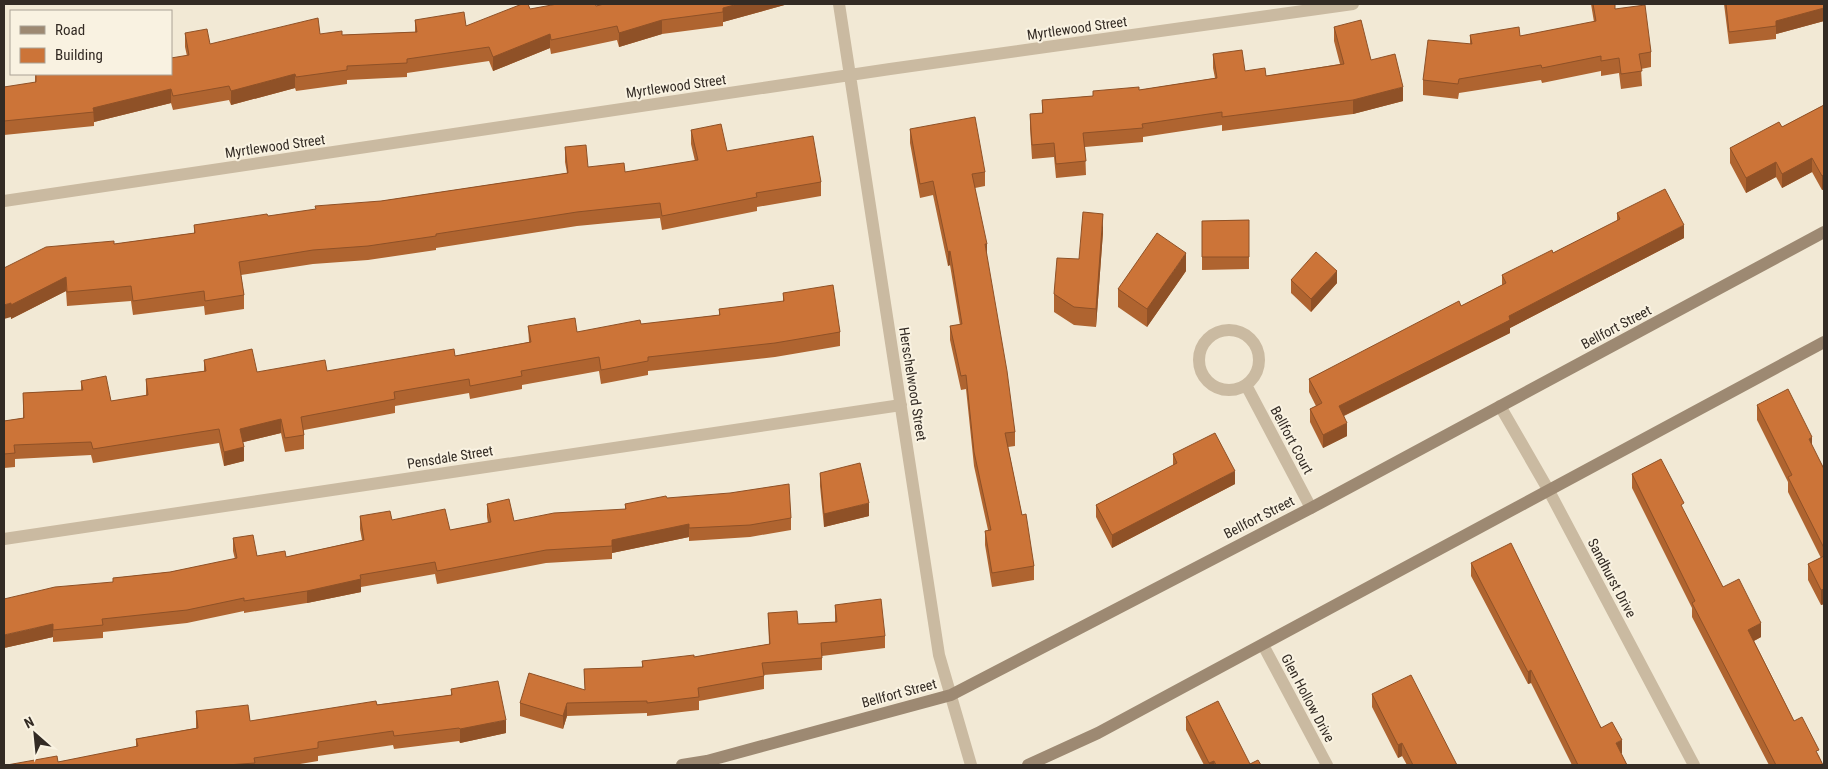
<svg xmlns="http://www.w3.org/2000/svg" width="1828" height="769" viewBox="0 0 1828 769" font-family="'Roboto Condensed',sans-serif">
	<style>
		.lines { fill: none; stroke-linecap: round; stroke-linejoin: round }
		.street { stroke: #cabaa1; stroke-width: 12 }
		.secondary { stroke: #9d8972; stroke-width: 12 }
		.wall { fill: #af6430 }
		.shaded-wall { fill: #8f5127 }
		.building { fill: #cc7438; stroke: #8f5127 }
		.labels { text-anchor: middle; stroke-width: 4; stroke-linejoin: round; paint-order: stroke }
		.street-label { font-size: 14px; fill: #332b24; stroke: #f9f2e1 }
	</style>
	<rect width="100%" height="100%" fill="#f2e9d5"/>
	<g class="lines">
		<path class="street" d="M839 4 939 655 971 765
			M4 201 890 69 1353 4
			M1199 360a30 30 0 1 1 60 0a30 30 0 1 1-60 0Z
			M1246 385 1311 508
			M1500 406 1549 491 1694 765
			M4 539 901 405
			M1263 645 1327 765"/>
		<path class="secondary" d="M682 765 707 761 951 695 1311 508 1824 232
			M1028 765 1098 733 1824 342"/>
	</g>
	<path class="wall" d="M604 4H788L723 22V26L662 34 619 47 617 40 551 54 550 48 493 71 489 61 407 73V77L347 80V84L296 91 295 88 231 105 229 100 173 110 171 103 94 122V126L4 135V87L35 83V74H171L187 56 185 47V33L210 44 320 34 342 35 415 32V20L466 26 530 9 596 6Z
		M1591 4H1615V9L1651 52V67L1641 69 1642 86 1621 89 1619 73 1601 76V71L1542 83 1541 80 1459 93 1458 99 1423 95V80L1470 44V35L1520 36 1594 22Z
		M1724 4H1824V21L1776 34V39L1729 44Z
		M1334 27 1371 60 1403 101 1353 114 1222 131V125L1143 137V142L1085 147 1086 175 1056 178 1054 157 1032 159 1030 128V114L1042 113V100L1093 96 1139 90 1215 78 1213 68V54L1245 71 1266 76 1340 64 1334 41Z
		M1824 105V189L1822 190 1812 172 1782 188 1776 177 1746 193 1730 163V148L1782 127Z
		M910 129 985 172V186L975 188 1015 432V446L1008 447 1022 515 1034 566V580L992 587 985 545V531L988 530 974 466 966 389 961 390 950 340V326L960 325 950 265 948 266 933 195 920 198 910 143Z
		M691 130 727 151 821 182V196L757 207V211L662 230 660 218 577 226 436 248V250L368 260 313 264 241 275 244 295V309L205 315 204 306 133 315 131 301 67 306 66 291 11 319V317L4 268 114 244 194 233V225L268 216 381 201 567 173 565 162V147L588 167 625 172 695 161 691 144Z
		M1617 213 1684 238 1510 328V333L1344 416 1347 436 1323 448 1310 422V409L1316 406 1309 392V379L1461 306 1502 285V275L1553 253 1617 221Z
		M1249 220V269L1202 270V221Z
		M1103 232 1096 327 1074 325 1054 312V294L1079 259Z
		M1186 271 1147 327 1118 307V289Z
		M1291 280 1337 283 1311 312 1291 293Z
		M783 293 840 332V346L775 357 648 371V375L601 384 599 371 522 385V389L470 399 469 393 395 406V413L304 430V449L285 452 281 433 243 442 244 461 224 466 219 443 93 463 91 455 15 459V467L4 468V421L23 418V393L81 390V381L111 401 146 396V379L204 371V360L257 372 327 371 455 356 529 342 528 326 577 332 719 315V309L783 302Z
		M1757 405 1812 446 1824 469V604L1821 605 1808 580V564L1821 558 1788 492V482L1757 420Z
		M1173 454 1235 484 1112 548 1096 517V505L1173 466Z
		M820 473 869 516 824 527 820 486Z
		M1632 474 1684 511 1723 587 1761 637 1754 641 1794 721 1819 756 1823 765H1769L1692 617V608L1632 488Z
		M667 498 791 518V530L750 537 689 541V537L612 553V559L546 563 437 584 435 574 361 587V592L307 603 244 613V611L187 623 103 632V638L53 642V637L4 648 113 582V578L170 572 235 559 233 551V538L257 556 286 557 362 540 360 529V516L392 520 450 530 488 523 487 517V504L514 521 625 509V504Z
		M1471 563 1622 753H1621L1627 765H1572L1531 683 1528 684 1471 576Z
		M835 605 885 636V648L822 656V670L764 675V689L699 701V710L647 716V713L567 716 563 729 520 716V703L585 690 584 669 642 667V661L694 657 769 644 768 613 798 624 835 622Z
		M451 689 506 733 460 743 459 741 394 749 393 745 318 756V761L294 765H7L58 762 136 747V739L196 728V711L250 721 451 695Z
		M1372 694 1457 765H1407L1402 756 1398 758 1372 707Z
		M1186 717 1250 764 1261 765H1204L1186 730Z"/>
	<path class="shaded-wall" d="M738 4H788L723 22V8Z
		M1824 8V21L1776 34V21Z
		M662 20V34L619 47V33Z
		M550 34V48L493 71V57Z
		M295 74V88L231 105V91Z
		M1403 87V101L1353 114V100Z
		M171 89V103L94 122 93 108Z
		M1812 158V172L1782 188V174Z
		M1776 162V177L1746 193V178Z
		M1824 174V189L1822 190V176Z
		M1103 214V232L1096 327V309Z
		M1684 225V238L1510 328V333L1339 418V406L1509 316Z
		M985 244H987V258Z
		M950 251V265L948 266V252Z
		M1186 253V271L1147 327V309Z
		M1337 271V283L1311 312V299Z
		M66 277V291L11 319V305Z
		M11 303V317L4 319V305Z
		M281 419V433L240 443V429Z
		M1347 423V436L1323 448V435Z
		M1812 437V452L1809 439Z
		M244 447V461L224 466V452Z
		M1235 471V484L1112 548V535Z
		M869 503V516L824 527V514Z
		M689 524V537L612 553V540Z
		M361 579V592L307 603V591Z
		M1824 589V604L1821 605V590Z
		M1761 623V637L1748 644V630Z
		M53 624V637L4 648V635Z
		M1531 670V683L1528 684V672Z
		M567 703V716L563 729V716Z
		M506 720V733L460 743V729Z
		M1622 740V753L1616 756V743Z
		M1402 743V756L1398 758V745Z
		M1214 761V765H1209V763Z"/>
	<path class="building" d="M522 4H528L530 9 557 4H595L596 6 604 4H738L723 8V12L662 20 619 33 617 26 551 40 550 34 493 57 489 47 407 59V63L347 66V70L296 77 295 74 231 91 229 86 173 96 171 89 93 108 94 112 4 121V87L36 82V74H171V58L189 55 185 33 207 29 210 44 318 18 320 34 342 31V35L417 32 415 20 464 12 466 26Z
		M1593 4H1615V9L1645 5 1651 52 1639 54 1642 71 1621 74 1619 58 1601 61V56L1542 68 1541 65 1459 79 1458 84 1423 80 1428 40 1472 44 1470 35 1519 27 1520 36 1596 21Z
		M1726 4H1824V8L1776 21V26L1729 32Z
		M1361 20 1371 60 1395 54 1403 87 1353 100 1222 117V112L1142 124 1143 128 1083 133 1086 161 1056 164 1054 143 1032 145 1030 114 1043 113 1042 100 1093 96V91L1139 87V90L1217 78 1213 54 1242 50 1245 71 1265 68 1266 76 1344 64 1334 27Z
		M1824 105V174L1822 176 1812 158 1782 174 1776 162 1746 178 1730 148 1779 122 1782 127Z
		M975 117 985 172 972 174 987 244H985L1007 371 1015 432 1005 433 1022 515 1026 514 1034 566 992 573 985 531 991 530 974 452 966 375 961 376 950 326 962 324 950 251 948 252 933 181 920 184 910 129Z
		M721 124 727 151 813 136 821 182 756 193 757 197 662 216 660 203 577 212 436 234V236L368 246 313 250 239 262 244 295 205 301 204 291 133 301 131 286 67 292 66 277 11 305V303L4 305V268L46 247 114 241V244L195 233 194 225 267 214 268 216 316 209 315 206 381 201 568 173 565 147 586 145 588 167 624 163 625 172 698 160 691 130Z
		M1665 189 1684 225 1509 316 1510 320 1339 406 1347 423 1323 435 1310 409 1322 403 1309 379 1459 301 1461 306 1506 283 1502 275 1552 250 1553 253 1620 219 1617 213Z
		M1083 212 1103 214 1096 309 1074 307 1054 294 1057 258 1079 259Z
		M1249 220V257H1202V221Z
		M1157 233 1186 253 1147 309 1118 289Z
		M1316 252 1337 271 1311 299 1291 280Z
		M833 285 840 332 775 343 648 357V361L601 370 599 357 521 371 522 376 470 386 469 379 394 392 395 399 301 417 304 435 285 438 281 419 240 429 244 447 224 452 219 429 93 449 91 442 14 445 15 453 4 454V421L24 418 23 393 83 390 81 381 106 376 111 401 148 395 146 379 206 371 204 360 252 349 257 372 325 360 327 371 454 349 455 356 531 342 528 326 575 318 577 332 640 320 641 324 720 315 719 309 784 301 783 293Z
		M1788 389 1812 437 1809 439 1824 469V548L1788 477 1792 475 1757 405Z
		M1215 433 1235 471 1112 535 1096 505 1177 463 1173 454Z
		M1661 459 1684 503 1681 505 1723 587 1739 579 1761 623 1748 630 1794 721 1802 717 1819 750 1816 751 1823 765H1776L1692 603 1695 601 1632 474Z
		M860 463 869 503 824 514 820 473Z
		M789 484 791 518 750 525 689 528V524L612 540V546L546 550 437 571 435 562 360 575 361 579 307 591 244 601V598L187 610 102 619 103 625 53 630V624L4 635V599L55 587 113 582V578L170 572 237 558 233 538 253 535 257 556 285 551 286 557 364 540 360 516 390 511 392 520 445 509 450 530 491 522 487 504 509 499 514 521 554 513 626 509 625 504 666 496 667 498 730 493Z
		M1511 543 1601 728 1612 722 1622 740 1616 743 1627 765H1578L1531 670 1528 672 1471 563Z
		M1824 556V589L1821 590 1808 564Z
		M881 599 885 636 821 643 822 658 762 663 764 676 698 688 699 697 647 703V701L567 703 563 716 520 703 529 673 585 690 584 669 643 667 642 661 694 655V657L770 644 768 613 797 611 798 624 837 622 835 605Z
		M1411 675 1457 765H1413L1402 743 1398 745 1372 694Z
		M498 681 506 720 460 729 459 728 394 736 393 731 318 742V748L254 758 255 763 227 765H7L57 756 58 762 138 746 136 739 198 728 196 711 248 705 250 721 376 701 377 705 452 695 451 689Z
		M1218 701 1250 764 1258 760 1261 765H1216L1214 761 1209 763 1186 717Z"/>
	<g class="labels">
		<g class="street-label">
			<text transform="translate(1077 28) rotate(-8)" y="5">Myrtlewood Street</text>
			<text transform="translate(676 86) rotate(-8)" y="5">Myrtlewood Street</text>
			<text transform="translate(275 146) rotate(-8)" y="5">Myrtlewood Street</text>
			<text transform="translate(1616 327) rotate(-28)" y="5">Bellfort Street</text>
			<text transform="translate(913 384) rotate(81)" y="5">Herschelwood Street</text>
			<text transform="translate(1292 440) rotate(62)" y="5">Bellfort Court</text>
			<text transform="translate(450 457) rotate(-9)" y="5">Pensdale Street</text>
			<text transform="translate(1259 517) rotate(-27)" y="5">Bellfort Street</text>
			<text transform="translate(1612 578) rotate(62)" y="5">Sandhurst Drive</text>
			<text transform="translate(899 693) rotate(-15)" y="5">Bellfort Street</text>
			<text transform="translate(1308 698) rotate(62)" y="5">Glen Hollow Drive</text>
		</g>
	</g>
	<rect width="1828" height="769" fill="none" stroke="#332b24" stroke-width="10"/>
	<rect x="10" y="10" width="162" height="65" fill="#f9f2e1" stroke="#aaa295"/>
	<rect x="20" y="26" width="25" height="8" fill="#9d8972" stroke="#aaa295"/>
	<text x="55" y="35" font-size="15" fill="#332b24">Road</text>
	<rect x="20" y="48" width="25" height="15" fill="#cc7438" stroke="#aaa295"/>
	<text x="55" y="60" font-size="15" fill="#332b24">Building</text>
	<g transform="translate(35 734) rotate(333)" stroke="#f9f2e1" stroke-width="4" paint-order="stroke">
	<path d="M0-4L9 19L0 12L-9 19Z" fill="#332b24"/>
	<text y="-8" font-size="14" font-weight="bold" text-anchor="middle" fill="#332b24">N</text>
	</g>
</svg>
